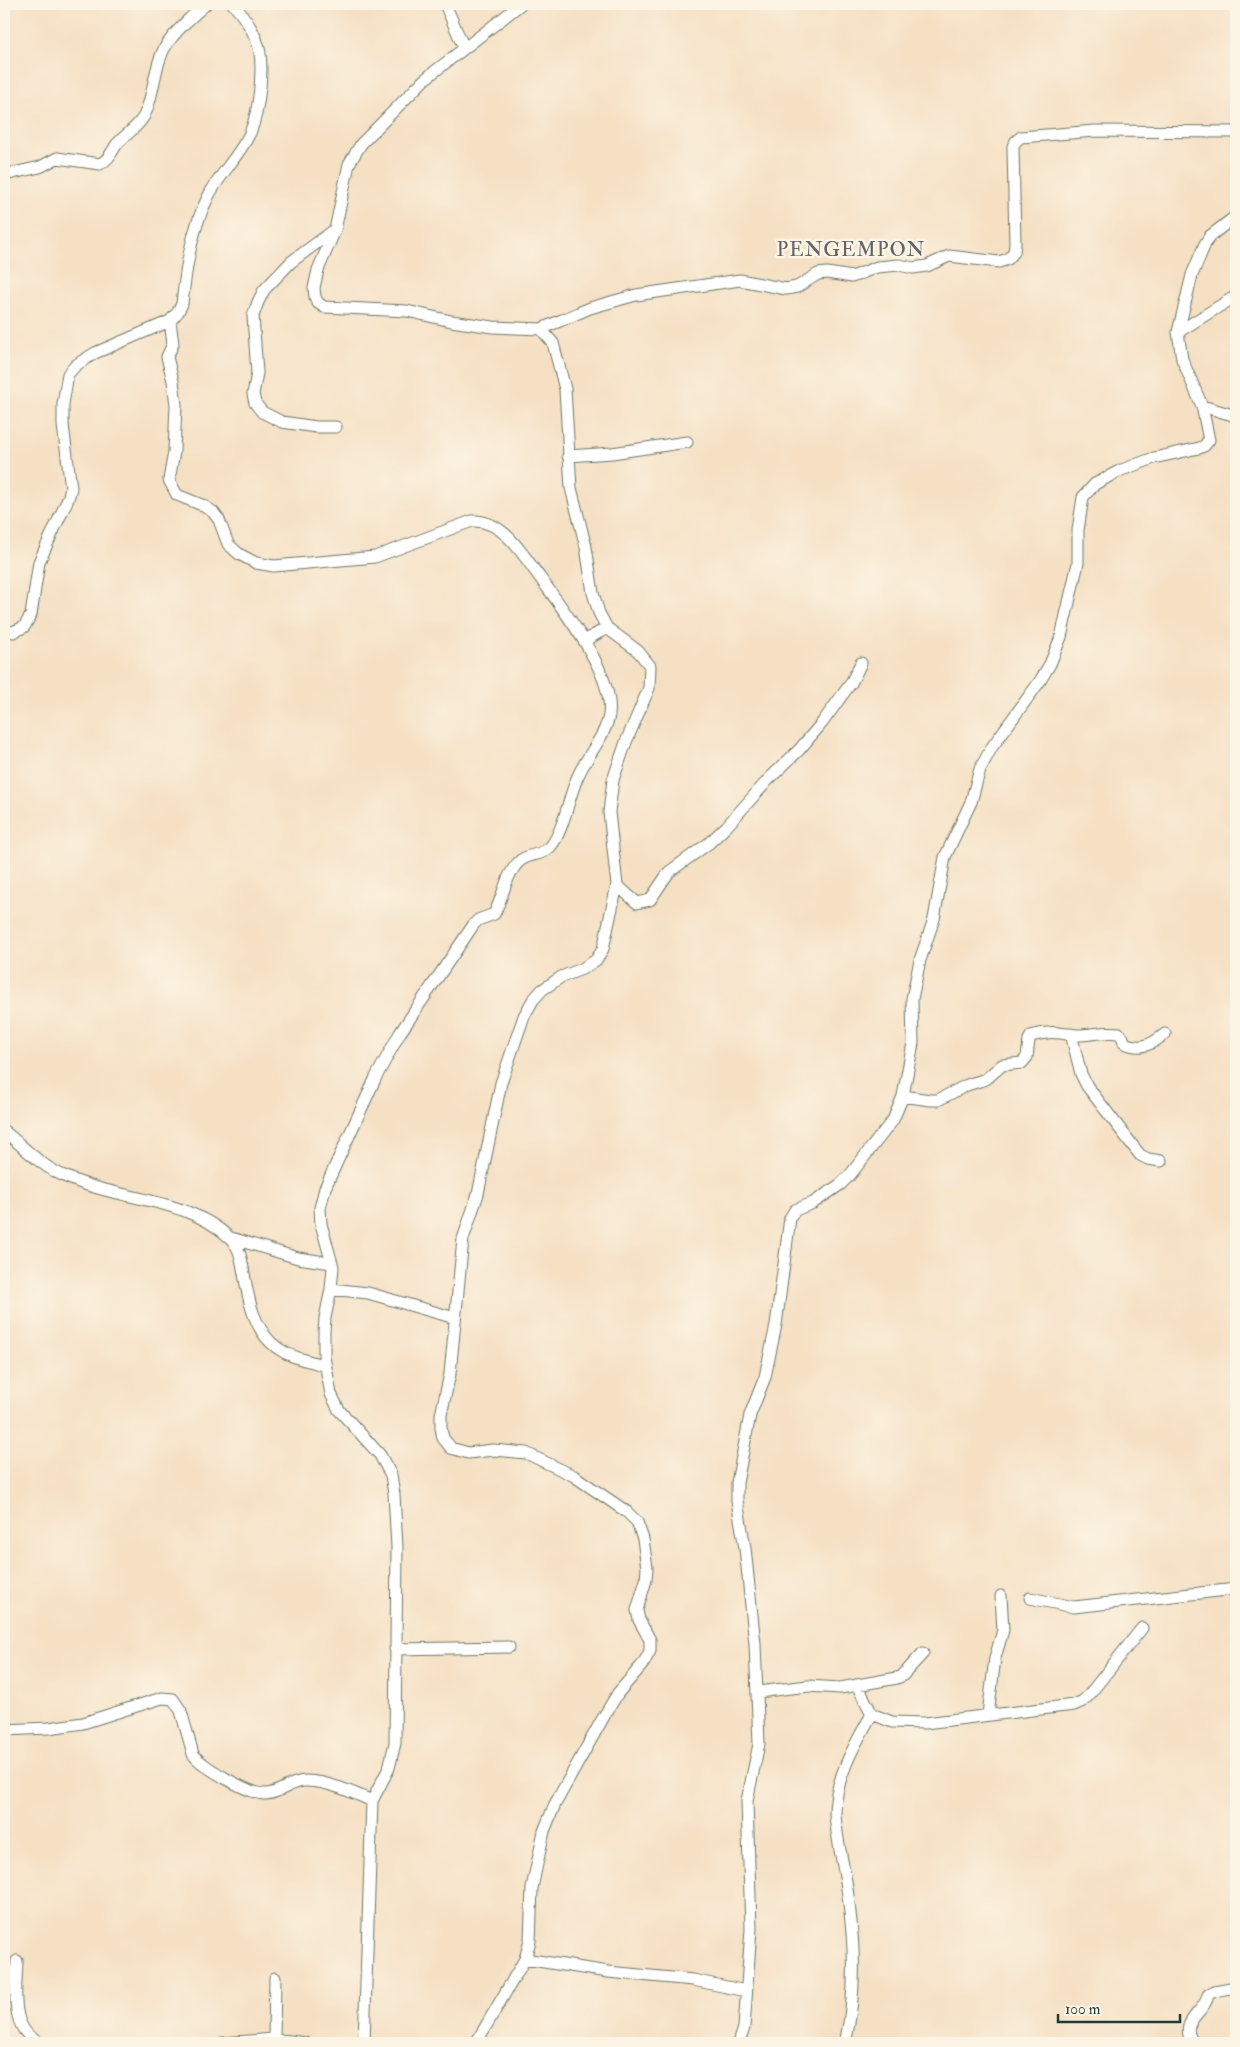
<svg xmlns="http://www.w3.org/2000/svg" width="1240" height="2047" viewBox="0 0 1240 2047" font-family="'IM FELL Double Pica',serif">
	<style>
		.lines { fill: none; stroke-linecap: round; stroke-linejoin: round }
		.minor-casing { stroke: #6a7666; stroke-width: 13 }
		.minor { stroke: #fff; stroke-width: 11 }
		.labels { text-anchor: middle; stroke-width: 5; stroke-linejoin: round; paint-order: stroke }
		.quarter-label { font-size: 20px; letter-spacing: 1px; fill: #656368; stroke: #fcf5e5 }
	</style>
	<rect width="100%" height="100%" fill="#fcf5e5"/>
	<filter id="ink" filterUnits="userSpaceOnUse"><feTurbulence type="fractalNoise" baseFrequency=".02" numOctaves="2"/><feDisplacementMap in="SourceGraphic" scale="10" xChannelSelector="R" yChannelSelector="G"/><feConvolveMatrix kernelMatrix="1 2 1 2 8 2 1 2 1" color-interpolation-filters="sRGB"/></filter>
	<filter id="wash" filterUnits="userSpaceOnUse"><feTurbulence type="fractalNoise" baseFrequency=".0096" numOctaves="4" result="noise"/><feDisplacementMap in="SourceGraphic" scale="20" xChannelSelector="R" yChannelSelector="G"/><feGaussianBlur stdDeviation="1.12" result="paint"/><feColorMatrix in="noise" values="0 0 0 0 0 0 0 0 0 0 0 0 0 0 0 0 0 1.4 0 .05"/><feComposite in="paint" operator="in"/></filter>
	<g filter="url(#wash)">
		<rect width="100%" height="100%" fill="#f5e0c4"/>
	</g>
	<g filter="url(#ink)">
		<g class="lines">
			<g class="minor-casing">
				<path id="minor" d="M445 4 464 48
					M4 175 40 167 57 158 100 164C110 159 111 152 117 144 126 134 137 128 144 116 154 97 153 70 164 49 174 32 191 17 206 4
					M333 231 291 262 264 290 258 302 253 316 257 373 253 394 255 403 262 412 282 422 316 427H336
					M170 321 173 344 167 357 173 381 176 405 174 452 169 480 177 495 202 505 213 512 219 520 228 544 239 554 256 563 274 566 375 557 472 521C504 519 524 557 541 579 564 611 615 675 609 715 606 735 586 757 578 776 569 795 564 830 551 846 543 856 531 853 521 860 506 872 503 898 494 914L478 920 474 924 400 1033 376 1077 325 1188 320 1208 321 1224 333 1267 331 1289 325 1318 324 1332V1357L331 1394 339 1410 380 1455 391 1475 394 1494 397 1547 395 1743 389 1768 372 1801 364 2043
					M541 329 590 308 636 295 740 280 786 289 797 287 818 274 827 273 852 277 877 267 899 265 913 268 927 266 949 256 999 262 1008 259 1014 252 1015 244 1013 146 1016 141 1021 137 1095 131 1236 132
					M1178 332 1236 296
					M1202 406 1236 416
					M568 456 612 453 687 442
					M4 630 13 632 24 627 31 615 39 562 68 499 71 488 63 425V404L68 374 76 365 95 353 170 321 178 312 182 304C186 268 191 231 208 197 219 175 239 156 250 133 259 112 266 60 256 39 251 26 242 14 233 4
					M584 641 607 628
					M617 885 637 903 650 900 669 872 709 843 726 827 768 780 799 750 822 723 851 683 861 663
					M1071 1034 1081 1074 1087 1086 1140 1155 1148 1159 1161 1161
					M903 1096 930 1100H938L967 1085 986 1079 1002 1065 1022 1063 1027 1057 1029 1040 1031 1036C1053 1029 1062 1035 1082 1035 1095 1034 1106 1031 1119 1033L1123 1038 1124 1043C1141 1050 1151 1045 1165 1034
					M4 1131C24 1147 41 1166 64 1176 118 1201 185 1196 230 1238 239 1246 241 1257 243 1268 248 1297 253 1332 279 1349 293 1359 309 1360 325 1366
					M231 1238 298 1258 332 1263
					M331 1289 368 1293 455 1318
					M1030 1598 1074 1607 1236 1589
					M395 1649 509 1647
					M857 1685 872 1714 892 1722 925 1723 1074 1705 1083 1701 1089 1695 1142 1628
					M758 1692 808 1686 840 1688 897 1678 902 1676 923 1653
					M988 1715 995 1658 1003 1630 1001 1596
					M4 1730 49 1728 83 1723 162 1698 173 1699 181 1711 193 1754C202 1767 251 1795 266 1794 281 1793 290 1781 306 1781 327 1781 352 1792 372 1801
					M525 1959 608 1972 693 1980 746 1991
					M17 1961C16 1990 9 2030 40 2043
					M274 2039 275 1978
					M222 2043 274 2039 305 2043
					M476 2043 525 1959 530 1941 532 1888 544 1831 555 1804 603 1718 618 1693 643 1664 650 1651V1640L639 1620 637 1610 646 1580 647 1568 643 1539 637 1522 627 1512 574 1476 526 1453 493 1450 468 1453 451 1448 443 1438 441 1428V1415L450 1374 463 1239 478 1194 501 1083 524 1016 533 1000 542 990 561 977 582 969 596 960 603 949 617 885 609 812 613 780 626 742 649 688 650 666 638 651 607 628 599 613 593 593 586 547 571 488 565 389 553 343 541 329 493 327 451 321 407 311 324 307 318 303 315 297 314 288 318 270 335 230 349 164 361 144 425 79 521 4
					M739 2043 744 2028 751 1929 747 1801 759 1744 755 1644 745 1548 737 1501V1483L750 1415 765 1377 776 1325 790 1218 795 1210 813 1203 841 1184 850 1175 893 1120 903 1096 913 1043 912 999 920 960 934 919 945 857 971 802 980 769 992 747 1040 681 1050 664 1061 637 1078 563V530L1083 497 1095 484 1119 471 1154 458 1199 448 1204 446 1209 440 1202 406 1182 359 1178 332 1192 275 1205 244 1210 236 1236 216
					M845 2043C858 1989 854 1936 846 1881 842 1859 836 1835 835 1813 835 1778 855 1744 872 1714
					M1194 2043C1176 2023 1206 2012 1208 1995L1214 1991 1236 1987"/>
			</g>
			<use href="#minor" class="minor"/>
		</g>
	</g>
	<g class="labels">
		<g class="quarter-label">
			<text x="851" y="256">PENGEMPON</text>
		</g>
	</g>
	<rect width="1240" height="2047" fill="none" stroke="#fcf5e5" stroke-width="20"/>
	<path d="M1058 2014v8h122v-8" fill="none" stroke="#1f3d34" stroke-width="2.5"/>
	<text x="1065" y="2014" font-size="15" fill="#1f3d34" stroke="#fcf5e5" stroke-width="4" paint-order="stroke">100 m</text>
</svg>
